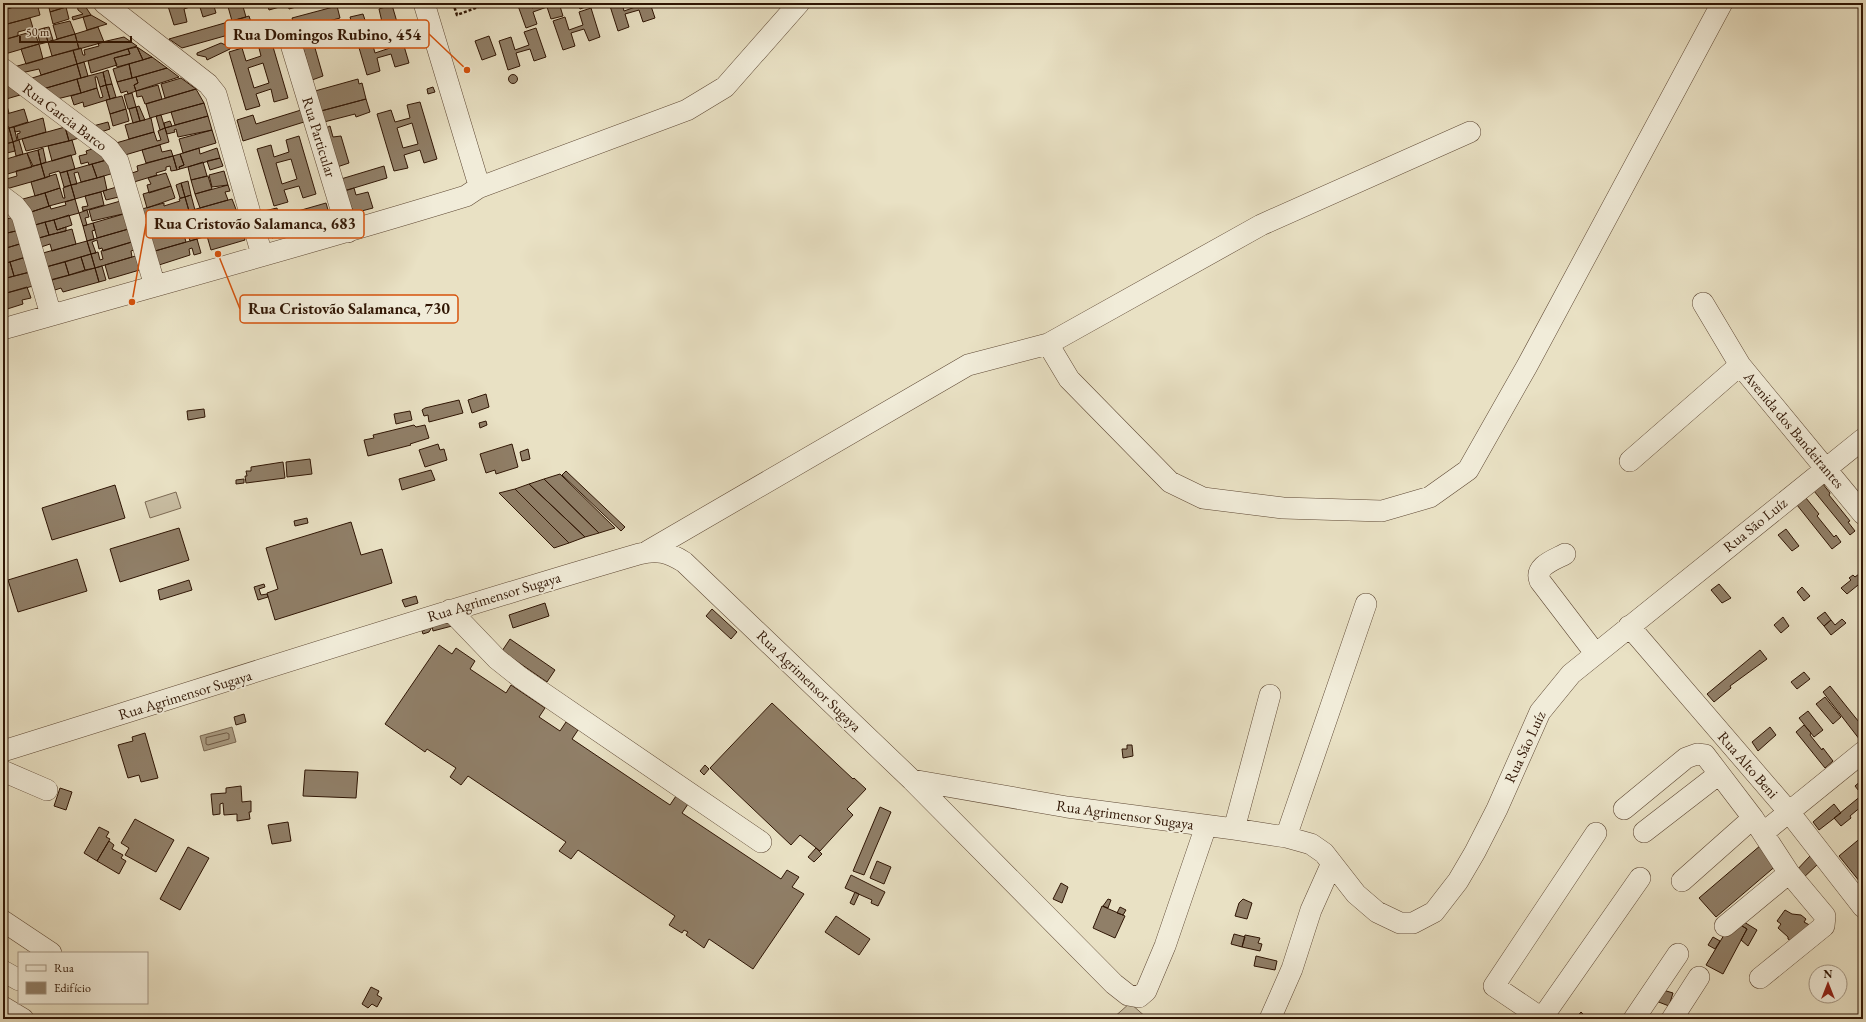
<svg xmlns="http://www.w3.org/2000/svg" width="1866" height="1022" viewBox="0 0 1866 1022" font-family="'EB Garamond',serif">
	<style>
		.green { fill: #c9bea3; stroke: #7c6a54 }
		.water { fill: #aa9c83; stroke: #796650 }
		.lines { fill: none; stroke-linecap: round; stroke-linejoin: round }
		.shore { stroke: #6c5844; stroke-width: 1 }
		.building { fill: #907f68; stroke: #2f1504; fill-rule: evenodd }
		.minor-casing { stroke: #5e4834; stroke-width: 22 }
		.path { stroke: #2f1504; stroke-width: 2.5; stroke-dasharray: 3 2; stroke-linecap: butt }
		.minor { stroke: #f1ecd9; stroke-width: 21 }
		.labels { text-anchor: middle; stroke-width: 4; stroke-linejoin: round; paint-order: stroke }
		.street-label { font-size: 15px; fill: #2f1504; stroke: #f1ecd9 }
		.leader { fill: none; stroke: #d6520b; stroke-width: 1.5 }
		.callout-dot { fill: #d6520b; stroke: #f1ecd9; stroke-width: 1.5 }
		.callout { fill: #f1ecd9; stroke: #d6520b; stroke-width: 1.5 }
		.callout-label { font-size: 16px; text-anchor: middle; font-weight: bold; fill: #2f1504 }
	</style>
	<rect width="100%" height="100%" fill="#e9e1c4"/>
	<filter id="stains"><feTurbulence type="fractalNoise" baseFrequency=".005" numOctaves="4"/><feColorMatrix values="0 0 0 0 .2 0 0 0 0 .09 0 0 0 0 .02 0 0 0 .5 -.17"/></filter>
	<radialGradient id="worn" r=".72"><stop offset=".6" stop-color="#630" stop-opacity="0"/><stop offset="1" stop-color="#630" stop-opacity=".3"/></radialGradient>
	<path class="green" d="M176 492 181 508 150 518 145 502Z
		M1130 1003 1148 1019H1112Z"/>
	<path class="water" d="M232 727 236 742 204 751 200 736Z"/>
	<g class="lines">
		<path class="shore" d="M227 733 229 734V739L208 745 206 744V738Z"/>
	</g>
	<path class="building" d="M3 3H28L3 10Z
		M28 3H37L40 15 4 25 3 10Z
		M48 3H65L66 7 50 12Z
		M83 3 91 15 73 20 72 17 83 14 78 10 77 4Z
		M167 3H213L216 13 203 17 199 4 184 9 187 22 174 25Z
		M227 3H242L246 17 232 21Z
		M267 3H282L283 6 269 10Z
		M282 3H303V5L289 9 288 5 283 6Z
		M517 3H530L532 8 546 3H559L563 16 551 19 547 7 533 12 537 24 526 28Z
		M577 3H591V5L580 9Z
		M609 3H622L624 11 638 6 637 3H650L655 18 643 22 639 10 625 14 629 27 618 31Z
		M392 5 409 63 395 67 391 54 377 58 380 71 367 75 350 17 363 14 367 26 382 22 379 9ZM384 27 390 48 375 53 369 31Z
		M337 6 340 18 296 30 292 18Z
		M66 7 69 19 53 24 50 12Z
		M591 8 600 37 589 41 584 29 571 33 575 46 563 50 553 21 565 17 569 30 583 25 579 12Z
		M91 15 107 24 87 30 83 17Z
		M249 16 253 28 182 48 169 39Z
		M30 18 33 28 18 32V36L3 40V25Z
		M70 21 75 34 57 39 53 25Z
		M49 27 53 40 48 42 44 28Z
		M98 27 104 42 79 49 75 34Z
		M44 28 48 42 40 44 38 35 36 36 39 44 5 54 3 40Z
		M536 28 546 57 534 61 530 49 516 53 520 66 508 70 499 41 511 37 515 50 529 45 524 32Z
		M75 34 79 49 52 56 48 42Z
		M489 36 496 55 482 60 475 41Z
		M124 37 137 46 77 64 73 50 81 48 83 55H85L84 50 99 46 98 43Z
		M271 40 288 98 274 102 271 89 256 94 260 106 246 110 229 52 242 48 246 61 261 56 258 44ZM263 63 269 83 254 88 248 68Z
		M313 41 323 76 312 80 302 44Z
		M221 43 230 47V49L207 60 206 57 197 55V53Z
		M39 44 43 59 26 64 21 49Z
		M137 47 143 60 117 67 114 58 130 54 128 49Z
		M137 47 152 57 143 60Z
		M128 49 130 54 114 58 117 65 91 73 88 61Z
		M73 50 77 64 41 75 39 69 21 73 14 67Z
		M152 57 167 68 132 78 129 64Z
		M84 62 88 76 81 78 77 64Z
		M77 64 81 78 43 89 29 79Z
		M129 64 132 78 117 82 113 69Z
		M167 68 179 77 136 91 134 85 138 83 136 77Z
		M108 70 112 84 106 85 103 72Z
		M103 72 106 85 100 87 97 77H95L97 88 81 93 77 79Z
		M508.5 79a4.5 4.5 0 1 1 9 0a4.5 4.5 0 1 1-9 0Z
		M136 77 138 83 134 85 136 91 128 94 127 91 121 93 117 82Z
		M181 78 196 89 165 98 161 84Z
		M77 79 81 93 57 99 43 89Z
		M358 79 359 84 362 83 366 99 321 111 315 91Z
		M6 84 20 95 3 100V85Z
		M112 84 116 97 110 99 106 85Z
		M106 85 110 99 84 107 83 102 74 105 71 96 97 88 100 98 103 97 100 87Z
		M158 85 162 99 145 104 142 96 137 97 136 91Z
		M433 87 435 92 428 94 427 89Z
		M196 89 204 103 150 118 146 104Z
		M132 93 136 107 128 109 124 95Z
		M122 96 126 109 110 114 106 100Z
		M5 99 9 113 3 115V100Z
		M366 99 370 112 356 117 355 114 324 122 321 111Z
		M420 102 437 159 424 163 420 150 404 155 408 168 394 171 377 114 391 110 395 122 410 118 407 105ZM412 123 418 144 403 148 397 128Z
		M204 103 208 116 175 125 171 112Z
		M139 106 145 120 140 121 136 107Z
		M136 107 140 121 133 123 129 109Z
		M24 109 28 122 9 128 8 126 3 127V115Z
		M126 109 129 121 113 126 110 114Z
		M301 110 304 122 243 141 237 120 253 115 256 124Z
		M161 115 165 128 160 130 156 116Z
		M208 116 212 130 178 137 176 129 174 130 175 132 167 134 165 128Z
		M43 118 46 132 18 140 17 134 20 133V131L15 132 14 127Z
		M151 118 154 132 129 139 125 125Z
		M170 121 172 126 165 128 164 123Z
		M108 122 110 129 101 132 93 126Z
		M330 126 333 137 341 136 349 163 337 167 326 128Z
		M14 127 17 140 13 142 9 128Z
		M65 127 79 138 69 141Z
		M65 127 69 141 26 151 22 139Z
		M9 128 13 142 6 144 3 130Z
		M165 128 169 142 125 155 116 143 154 132 157 141 161 140 158 131Z
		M212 130 216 143 183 153 179 139Z
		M299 136 316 194 303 198 299 186 284 190 288 202 274 206 257 149 271 145 274 157 289 152 286 140ZM291 159 297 179 282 184 276 163Z
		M19 140 23 154 16 156 13 142Z
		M72 140 76 154 52 161 48 146Z
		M13 142 15 151 7 153 4 144Z
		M160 145 162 152 171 150 173 156 146 163 142 150Z
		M43 148 46 162 41 164 38 150Z
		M95 148 110 159 89 165 88 162 81 164 79 156 87 154 86 151Z
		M199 148 200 154 217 148 220 158 180 169 179 167 184 165 180 154Z
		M38 150 41 164 33 166 27 153Z
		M27 153 32 167 4 175 3 160Z
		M180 154 184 165 179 167 180 169 177 170 173 156Z
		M71 155 75 169 60 173 59 171 49 174 50 176 45 178 41 164Z
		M173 156 177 170 171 171 170 166 166 167V170L156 173 157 175 134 182 132 173 138 171 137 166Z
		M220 158 223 166 210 170 207 161Z
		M110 159 114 173 97 178 92 164Z
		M203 162 207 176 191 180 188 167Z
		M41 164 45 178 6 189 3 186V180L17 176 16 171Z
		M92 164 97 178 81 182 78 172 74 173 77 184 71 185 67 171Z
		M384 166 387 178 344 191 341 179Z
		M67 171 71 185 64 187 60 173Z
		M224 171 228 185 212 187 209 175Z
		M166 173 171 186 149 193 147 185 151 184 148 178Z
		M56 174 60 188 35 196 31 182Z
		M104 176 107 190 75 199 71 185Z
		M208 176 212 189 195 194 191 180Z
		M188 181 191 195 185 197 181 183Z
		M181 183 185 197 180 198 176 185Z
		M71 185 75 199 49 206 45 193 60 188 63 198H65L63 188Z
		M228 185 230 191 225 192 228 200 200 208 195 194Z
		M120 186 123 196 106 200 103 191Z
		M171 186 175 198 147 208 143 194Z
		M354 188 356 195 368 192 373 208 354 213 344 191Z
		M101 192 104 205 83 211 82 207 88 206 85 196Z
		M45 193 49 206 31 212 23 199Z
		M191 195 195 210 189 211 185 197Z
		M185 197 189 211 153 221 152 216 144 218 142 209 164 203V206L180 201 179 199Z
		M75 199 79 213 35 225 31 212 50 206 51 209 66 205 65 202Z
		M232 199 237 212 193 225 189 211Z
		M124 200 127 213 92 221 89 210Z
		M326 203 331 220 303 228 298 211Z
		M277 208 279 216 298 211 303 228 272 238 264 211Z
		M87 210 89 217 85 218 87 225 83 226 79 213Z
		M189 211 193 225 163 233 162 229 149 233 146 223Z
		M127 213 132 228 97 238 93 223Z
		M233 213 235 221 239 220 240 223 236 225 237 227 197 239 193 225Z
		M69 215 72 225 57 230 54 220Z
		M14 217 20 230 3 234V220Z
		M54 220 57 230 66 227V231L49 235 45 222Z
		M45 222 49 235 39 238 35 225Z
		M93 223 95 230 92 231 94 239 87 241 83 226Z
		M193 225 197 239 190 241 186 227Z
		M132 228 135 241 103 251 102 248 99 249 97 240 92 242 96 253 91 254 87 241Z
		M182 228 186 242 155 251 150 237Z
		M72 229 76 244 52 251 50 244 41 247 39 238Z
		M20 230 23 243 3 249V234Z
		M227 230 228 234 242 230 245 240 211 250 207 236Z
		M197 239 201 253 194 255 192 248 189 249 190 255 159 265 155 251Z
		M87 241 91 254 46 267 43 253Z
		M135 241 137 249 131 251 132 257 95 268 91 254 98 252 100 260 103 259 101 251Z
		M23 243 26 257 3 264V249Z
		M91 254 95 268 85 270 81 257Z
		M139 255 143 269 109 279 105 265Z
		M26 257 30 272 14 276 10 262Z
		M81 257 85 270 69 275 65 262Z
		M10 262 14 276 3 279V264Z
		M65 262 69 275 50 280 46 267Z
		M102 266 106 280 99 282 95 268Z
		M95 268 99 282 63 292 61 288 55 290 52 280Z
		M30 272 33 286 3 294V279Z
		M27 287 31 298 22 300 23 304 4 310 3 294Z
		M486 394 489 407 472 413 468 400Z
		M459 400 463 413 429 422 428 415 424 416 422 410 425 408Z
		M204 409 205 417 188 420 187 411Z
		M410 411 412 420 396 424 394 414Z
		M486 421 487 425 480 428 479 423Z
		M414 425 416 427 425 425 429 438 410 444 411 445 368 456 364 440 374 438 373 435Z
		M438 444 440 450 444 449 447 460 425 467 419 450Z
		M512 444 518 467 496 474 495 470 486 473 480 454Z
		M528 449 530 459 522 461 520 452Z
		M310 459 312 474 287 477 286 462Z
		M283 462 285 478 246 483 245 476H247L246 471H251V467Z
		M431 470 435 480 402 490 399 479Z
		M566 471 625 527 621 531 562 475Z
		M560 474 615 528 599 533 544 479Z
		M244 479V483L236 484V480Z
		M544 479 599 533 585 537 529 484Z
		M529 484 585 537 569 543 515 489Z
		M1823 484 1830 493 1829 495 1850 521 1848 522 1855 531 1850 535 1814 491Z
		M115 485 125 518 52 540 42 508Z
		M515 489 569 543 554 548 499 493Z
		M1806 498 1819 514 1817 516 1834 537 1836 535 1841 542 1832 549 1797 505Z
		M307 518 308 523 295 526 294 521Z
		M351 522 361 555 382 549 392 583 275 620 267 593 278 589 266 548Z
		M179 528 189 560 120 582 110 549Z
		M1786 529 1799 546 1792 551 1778 535Z
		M77 559 87 591 18 612 8 580Z
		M1863 571V581L1847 594 1841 588 1851 580 1849 578 1853 575 1855 577Z
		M189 580 192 590 160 600 158 590Z
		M264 584 265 587 259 589 261 595 267 594 268 597 258 600 254 587Z
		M1719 584 1731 598 1722 603 1711 590Z
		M1802 587 1810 596 1804 601 1797 592Z
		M416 596 418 603 405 607 402 600Z
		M545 603 549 616 513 628 509 615Z
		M712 609 737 632 731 639 706 616Z
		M1825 612 1831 620 1824 626 1817 618Z
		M1783 617 1789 626 1781 633 1774 625Z
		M1842 619 1846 623 1831 635 1824 626 1831 620 1835 625Z
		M452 621V626L433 631 432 626Z
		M431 625 432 627 429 632 423 634 422 631 425 630 424 627Z
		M510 639 555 670 547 682 502 651Z
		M439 645 452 654 456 648 475 661 470 669 506 693 511 685 545 708 539 717 560 731 566 722 578 730 572 739 670 805 676 796 688 804 682 813 781 879 787 870 799 877 792 887 804 894 753 969 709 939 704 948 686 935 688 932 684 930 682 933 669 925 675 916 578 850 571 859 559 851 566 842 468 776 461 785 450 777 456 768 427 749 425 752 385 724Z
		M1760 650 1767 659 1730 686 1731 688 1714 702 1707 694Z
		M1804 672 1810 679 1797 689 1791 682Z
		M1830 686 1863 727V738L1860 740 1823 692Z
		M1825 697 1841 717 1833 724 1816 704Z
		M772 703 853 779 854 778 866 789 847 809 853 815 820 851 800 835 791 845 710 768Z
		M1808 711 1823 730 1814 737 1799 718Z
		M244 714 246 722 236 725 234 717Z
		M1804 725 1811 733 1810 735 1822 750 1823 748 1833 761 1825 768 1796 732Z
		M1770 727 1776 735 1758 751 1752 742Z
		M145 733 158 778 141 782 139 775 128 778 118 745 133 741 132 737Z
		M1127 745H1132L1133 756 1123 758 1122 749H1127Z
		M705 765 709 769 704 775 700 771Z
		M305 770 358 772 356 798 303 796Z
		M1863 779V795H1862L1855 786Z
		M241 786 242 802 251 801V812H249L250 819 237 821V814L224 815 223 803 220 804V814L213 815 211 794 226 793V788Z
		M60 788 72 792 66 810 54 806Z
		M1862 795 1863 805 1850 816 1851 818 1841 826 1834 818Z
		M1834 804 1841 813 1819 830 1813 822Z
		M880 807 891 812 864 875 853 871Z
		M135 819 174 840 156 872 125 855 129 848 121 843Z
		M288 822 291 841 272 844 268 825Z
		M99 827 109 832 106 837 110 839 97 861 84 853Z
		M1863 836V880L1860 882 1839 856Z
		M109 841 114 845 112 849 123 855 121 858 126 861 119 874 97 861Z
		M1761 845 1778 864 1716 917 1699 898Z
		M188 847 209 858 180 910 160 899Z
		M816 848 822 854 814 862 808 857Z
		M1810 856 1819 863 1801 880 1794 873Z
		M877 861 891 867 884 884 870 878Z
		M851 875 885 892 878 906 871 903 872 900 845 888Z
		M1061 883 1068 887 1062 903 1053 899Z
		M855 892 859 894 854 905 850 903Z
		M1108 899 1111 900 1108 908 1103 906Z
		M1243 899 1252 903 1247 919 1235 916 1239 903Z
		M1102 906 1125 916 1115 938 1093 928Z
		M1120 907 1126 910 1123 915 1117 913Z
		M1785 910 1792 914 1801 915 1806 919 1804 922 1815 928 1792 942 1788 939V937L1778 928 1781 924 1777 921Z
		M836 916 870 939 859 955 825 932Z
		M1733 920 1747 929 1723 974 1706 965Z
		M1744 922 1757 930 1748 946 1741 940 1747 929 1742 926Z
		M1234 934 1245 937 1242 947 1231 944Z
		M1245 935 1260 938 1258 943 1262 944 1260 951 1242 947Z
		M1713 937 1720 941 1715 949 1708 945Z
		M1256 956 1277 961 1275 970 1254 966Z
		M371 987 379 991 377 995 382 998 377 1007 372 1004 368 1008 362 1004Z
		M1663 990 1673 993 1669 1006 1656 1001Z
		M1581 1012 1585 1016 1582 1019H1577L1576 1018Z"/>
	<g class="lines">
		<g class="minor-casing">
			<path id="minor" d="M104 3 208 84 216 94 262 255
				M424 3 478 182V188
				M290 41 348 232
				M3 69 96 139 109 149 118 161 155 286
				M3 197 15 206 22 215 51 315
				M3 329C157 285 313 243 466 196L478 188 687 110 725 87 799 3
				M1048 344 1069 379 1170 482 1203 498 1283 508 1382 511 1430 497 1468 470 1527 366 1722 3
				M1740 365 1863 514
				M1630 461 1740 365 1703 303
				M648 551 968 365 1048 344 1261 225 1470 132
				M1565 554C1554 560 1534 566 1540 581L1595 653
				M450 610 497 659 521 678 761 842
				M1629 626 1789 812 1863 907
				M3 751C215 685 426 616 639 554 657 549 668 552 684 562L912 780 1114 984 1128 995 1139 997 1146 991 1165 946 1206 826
				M3 771 47 790
				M912 780 1067 807 1234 829 1286 837 1311 844 1324 853 1356 894 1377 912 1400 923H1413L1434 912 1458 881 1475 852 1497 809 1540 712 1571 674 1863 439
				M1624 809 1686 758 1697 754 1705 755 1753 818 1789 873 1825 916 1824 926 1760 978
				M1234 829 1270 695
				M1644 832 1719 774
				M1763 833 1863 752
				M1286 837 1366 604
				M1682 881 1753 818
				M3 921 51 953
				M1725 926 1789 873
				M3 971 19 980
				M3 1007 23 1019
				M1542 1018 1640 878
				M1270 1019 1292 969 1311 910 1332 863
				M1543 1019 1494 986 1596 833
				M1634 1019 1678 954
				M1672 1019 1699 977"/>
		</g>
		<path class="path" d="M453 3 457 15 489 3"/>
		<use href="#minor" class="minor"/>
	</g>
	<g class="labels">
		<g class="street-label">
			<text transform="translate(65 117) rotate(37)" y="5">Rua Garcia Barco</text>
			<text transform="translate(319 137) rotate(73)" y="5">Rua Particular</text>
			<text transform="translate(1794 430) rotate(50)" y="5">Avenida dos Bandeirantes</text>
			<text transform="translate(1755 525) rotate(-39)" y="5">Rua São Luíz</text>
			<text transform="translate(494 597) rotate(-17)" y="5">Rua Agrimensor Sugaya</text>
			<text transform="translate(809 681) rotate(44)" y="5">Rua Agrimensor Sugaya</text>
			<text transform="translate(185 695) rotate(-17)" y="5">Rua Agrimensor Sugaya</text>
			<text transform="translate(1525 747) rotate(-65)" y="5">Rua São Luíz</text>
			<text transform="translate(1748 765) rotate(49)" y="5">Rua Alto Beni</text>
			<text transform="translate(1125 815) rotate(8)" y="5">Rua Agrimensor Sugaya</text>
		</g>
	</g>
	<path class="leader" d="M467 70L429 34M132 302L146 224M218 254L240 309"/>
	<g class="callout-dot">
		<circle cx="467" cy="70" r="4"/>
		<circle cx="132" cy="302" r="4"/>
		<circle cx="218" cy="254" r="4"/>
	</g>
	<g class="callout">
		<rect x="225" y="20" width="204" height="28" rx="4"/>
		<rect x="146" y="210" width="218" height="28" rx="4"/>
		<rect x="240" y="295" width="218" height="28" rx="4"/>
	</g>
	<g class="callout-label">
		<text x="327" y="40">Rua Domingos Rubino, 454</text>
		<text x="255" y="229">Rua Cristovão Salamanca, 683</text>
		<text x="349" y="314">Rua Cristovão Salamanca, 730</text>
	</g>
	<rect width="1866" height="1022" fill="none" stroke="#e9e1c4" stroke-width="16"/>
	<rect x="4" y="4" width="1858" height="1014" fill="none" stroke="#2f1504" stroke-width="2"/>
	<rect x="8" y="8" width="1850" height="1006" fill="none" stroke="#2f1504"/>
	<rect x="18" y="952" width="130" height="52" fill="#f1ecd9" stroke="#a39684"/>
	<rect x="26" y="965" width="20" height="6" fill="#f1ecd9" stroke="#a39684"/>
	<text x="54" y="972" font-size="12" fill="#2f1504">Rua</text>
	<rect x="26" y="982" width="20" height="12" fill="#907f68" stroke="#a39684"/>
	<text x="54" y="992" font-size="12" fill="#2f1504">Edifício</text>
	<g transform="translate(1828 984)"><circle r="19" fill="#f1ecd9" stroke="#a39684"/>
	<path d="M0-3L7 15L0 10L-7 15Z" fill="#8f2418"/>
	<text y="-6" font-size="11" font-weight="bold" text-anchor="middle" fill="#2f1504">N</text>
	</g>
	<path d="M20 36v6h111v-6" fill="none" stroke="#2f1504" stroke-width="2"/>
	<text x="26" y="36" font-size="12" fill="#2f1504" stroke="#f1ecd9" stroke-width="3" paint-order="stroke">50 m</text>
	<rect width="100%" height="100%" filter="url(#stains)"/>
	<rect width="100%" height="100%" fill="url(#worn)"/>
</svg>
